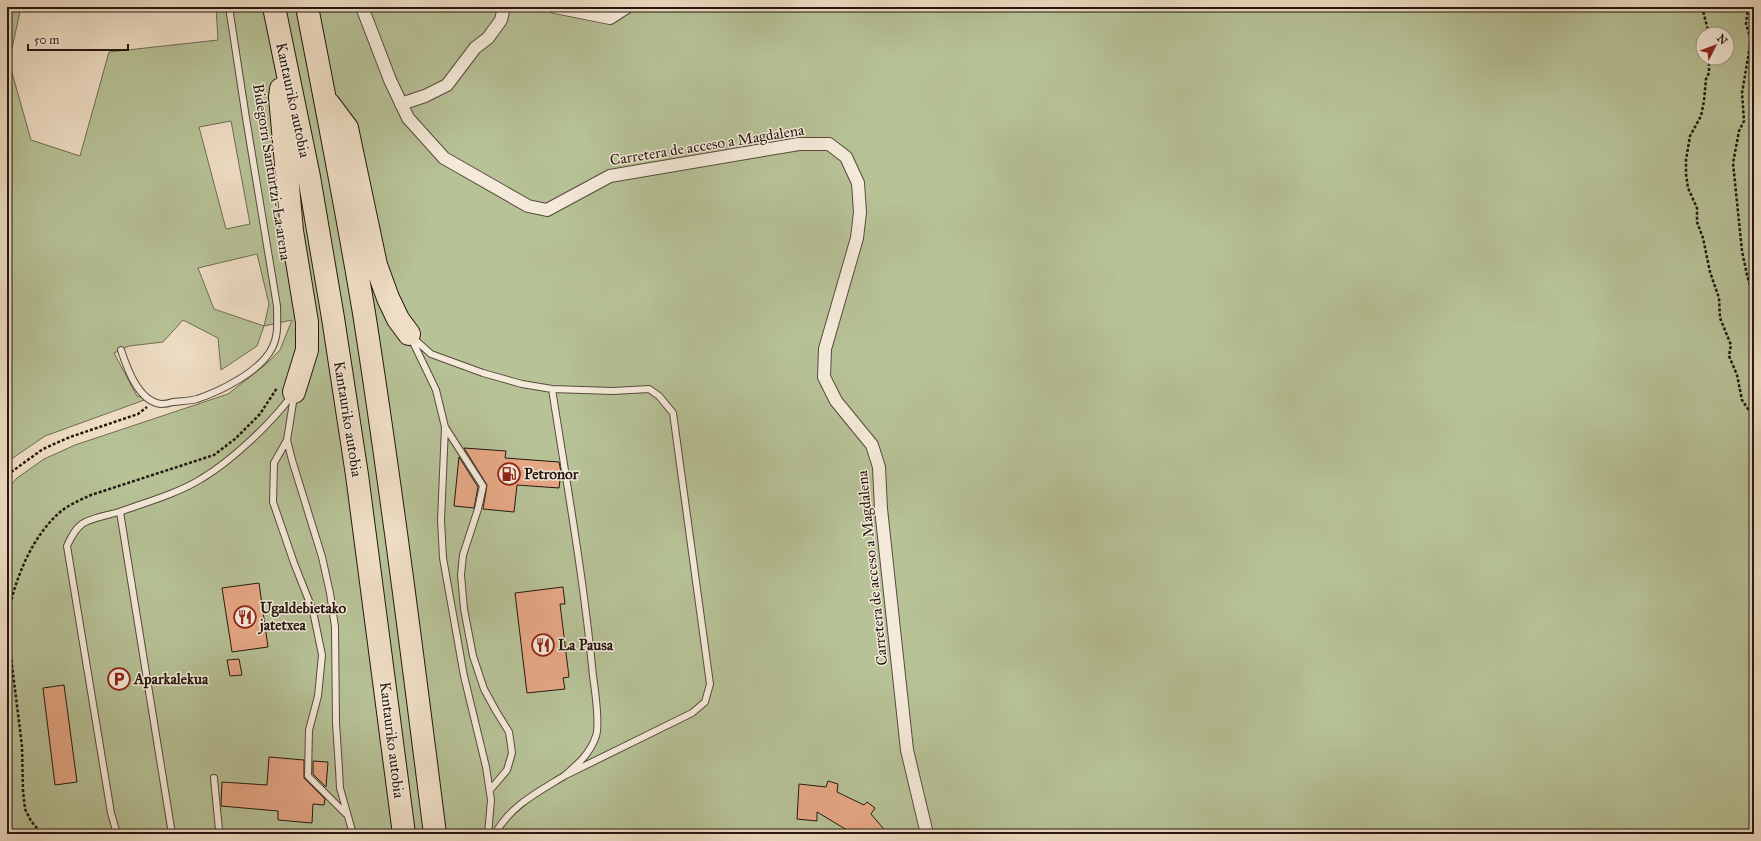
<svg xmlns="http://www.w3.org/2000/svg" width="1761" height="841" viewBox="0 0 1761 841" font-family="'IM FELL Great Primer',serif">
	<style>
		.green { fill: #b7c297; stroke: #6e6c54; fill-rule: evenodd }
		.building { fill: #e6a785; stroke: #241710 }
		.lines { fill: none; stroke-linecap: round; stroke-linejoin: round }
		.lane-casing { stroke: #57493e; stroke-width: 8 }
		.street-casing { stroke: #57493e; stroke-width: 14 }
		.highway-casing { stroke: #241710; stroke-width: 24 }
		.path { stroke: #241710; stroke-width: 2.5; stroke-dasharray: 3 2; stroke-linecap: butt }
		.lane { stroke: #f5eada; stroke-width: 6 }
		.street { stroke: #f5eada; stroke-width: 12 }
		.highway { stroke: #f0dfc6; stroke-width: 22 }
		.labels { text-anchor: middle; stroke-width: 3; stroke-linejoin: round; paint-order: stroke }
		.street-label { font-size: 15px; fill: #241710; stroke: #f5eada }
		.poi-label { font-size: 15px; font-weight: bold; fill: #241710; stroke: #f5eada; text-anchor: start }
	</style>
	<rect width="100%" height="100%" fill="#f0dfc6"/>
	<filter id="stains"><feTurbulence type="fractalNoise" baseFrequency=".005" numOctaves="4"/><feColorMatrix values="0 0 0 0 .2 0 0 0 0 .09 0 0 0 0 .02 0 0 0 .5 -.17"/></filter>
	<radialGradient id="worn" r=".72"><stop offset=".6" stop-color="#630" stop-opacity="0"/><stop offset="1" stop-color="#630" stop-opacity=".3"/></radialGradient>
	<path class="green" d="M7 7H21L9 62 31 140 80 156 109 52 218 40 216 7H1754V834H7V489L17 478 44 459 75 445 228 394 265 365 280 350 292 320 264 326 257 346 221 370 218 338 183 320 163 342 129 346 114 353 137 396 147 399 45 436 7 462ZM1703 34H1727V58H1703ZM231 121 250 224 226 229 199 127ZM257 254 269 304 264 326 214 309 198 268Z"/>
	<path class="building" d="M464 448 506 451 505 458 559 462 561 472 559 488 517 485 514 512 483 509 487 485Z
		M459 457 478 487 474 508 454 506Z
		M259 583 268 647 232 652 222 588Z
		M563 587 565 604H560L569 677 563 678 565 689 527 693 515 593Z
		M239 659 242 675 230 676 227 660Z
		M64 685 77 782 55 785 43 688Z
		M269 757 304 760V778L325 799 324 805 313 804 312 823 278 820V811L221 806 222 782 267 785Z
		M313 761 328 762 326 787 313 774Z
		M828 781 838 784 837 792 864 805 867 802 875 808 871 814 888 834H851L847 830 817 812V821L797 819 799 784 826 787Z"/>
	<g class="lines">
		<g class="lane-casing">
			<path id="lane" d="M412 337 431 354 483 373 522 384 552 389 613 391 649 389 659 396 673 413 710 684 705 702 692 713 564 776C578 764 590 754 596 736 600 724 595 690 593 676 584 580 567 485 552 389
				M411 338 436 390 445 427 441 520 443 558 464 676 486 767 491 800 488 834
				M121 350C127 368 138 401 161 404 165 404 170 403 173 402 181 401 190 401 197 399 221 391 261 371 272 348 279 335 277 320 277 306L246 118 229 7
				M294 396 287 440 292 460 322 557 330 593 335 627 336 723 339 769 340 788 353 834
				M445 427 483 486 478 509 463 555 461 575 464 609 473 656 484 689 496 711 509 732 512 753 507 770 490 790
				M287 440 274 463 273 502 294 563 313 611 322 655 318 696 309 730 308 776 346 814
				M120 512 172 834
				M214 778 219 830 221 834
				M117 834 111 813 67 546C71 538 74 530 82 524 90 518 109 515 119 512 144 503 179 493 201 479 230 462 272 423 292 395
				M495 834C510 806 538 792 564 776"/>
		</g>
		<g class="street-casing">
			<path id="street" d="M362 7 390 80 408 118 444 158 528 206 547 210 610 176 799 144H829L846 157 858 183 860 212 857 238 825 349 824 377 836 401 872 445 879 467 881 509 907 750 927 834
				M555 7 610 18 627 7
				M401 104 425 96 447 85 475 48 488 38 501 20 504 7"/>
		</g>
		<g class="highway-casing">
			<path id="highway" d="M274 7 309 177 333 318 357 475 404 834
				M307 7C327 109 347 211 364 313 391 486 413 660 435 834
				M281 89 280 97 292 231 307 322V350L294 392
				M329 104 347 128 376 265 388 298 398 319 409 334"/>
		</g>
		<path class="path" d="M1702 7 1709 34
			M1748 7 1746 24 1751 40 1742 93 1744 121 1739 131 1733 163 1742 251 1747 275 1754 299
			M1709 58V73L1706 79 1704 101 1701 116 1690 136 1686 160V174L1688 188 1697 208V222L1703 238 1710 272 1719 298 1720 318 1731 345 1729 356 1737 375 1742 400 1752 415 1754 423
			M7 475 43 449 70 437 138 414 147 407
			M7 619C14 582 30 539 59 513 68 505 80 500 91 495L214 455 235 439 260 414 277 388
			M7 625 22 746 23 791 25 809 31 821 42 834"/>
		<use href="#lane" class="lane"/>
		<use href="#street" class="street"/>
		<use href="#highway" class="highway"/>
	</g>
	<defs>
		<g id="fuel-ring" transform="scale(1.15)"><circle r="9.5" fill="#f5eada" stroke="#8f2418" stroke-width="1.5"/><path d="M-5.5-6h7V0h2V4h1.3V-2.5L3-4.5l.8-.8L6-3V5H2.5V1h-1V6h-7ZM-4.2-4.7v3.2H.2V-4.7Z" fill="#8f2418"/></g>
		<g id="restaurant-ring" transform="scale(1.15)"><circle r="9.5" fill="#f5eada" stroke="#8f2418" stroke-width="1.5"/><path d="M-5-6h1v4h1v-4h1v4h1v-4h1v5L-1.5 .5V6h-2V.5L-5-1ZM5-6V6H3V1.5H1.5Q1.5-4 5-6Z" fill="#8f2418"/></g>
		<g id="parking-ring" transform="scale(1.15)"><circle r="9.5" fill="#f5eada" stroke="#8f2418" stroke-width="1.5"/><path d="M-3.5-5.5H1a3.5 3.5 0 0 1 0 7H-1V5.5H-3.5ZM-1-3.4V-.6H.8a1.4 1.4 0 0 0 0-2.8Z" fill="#8f2418"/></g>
	</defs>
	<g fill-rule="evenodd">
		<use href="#fuel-ring" x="509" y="474"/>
		<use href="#restaurant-ring" x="245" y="617"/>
		<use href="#restaurant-ring" x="543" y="645"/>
		<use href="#parking-ring" x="119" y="679"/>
	</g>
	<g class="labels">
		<g class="street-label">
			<text transform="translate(293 100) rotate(78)" y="5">Kantauriko autobia</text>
			<text transform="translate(707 145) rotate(-9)" y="5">Carretera de acceso a Magdalena</text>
			<text transform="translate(272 172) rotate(81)" y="5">Bidegorri Santurtzi-La arena</text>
			<text transform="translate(348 419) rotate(81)" y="5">Kantauriko autobia</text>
			<text transform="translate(872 568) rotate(-96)" y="5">Carretera de acceso a Magdalena</text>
			<text transform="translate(392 740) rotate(83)" y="5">Kantauriko autobia</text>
		</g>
		<g class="poi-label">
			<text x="524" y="479">Petronor</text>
			<text x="260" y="613">Ugaldebietako<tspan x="260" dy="17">jatetxea</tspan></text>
			<text x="558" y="650">La Pausa</text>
			<text x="134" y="684">Aparkalekua</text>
		</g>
	</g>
	<rect width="1761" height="841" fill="none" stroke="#f0dfc6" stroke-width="24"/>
	<rect x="8" y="8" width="1745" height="825" fill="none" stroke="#241710" stroke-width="2"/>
	<rect x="12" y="12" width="1737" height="817" fill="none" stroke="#241710"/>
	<g transform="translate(1715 46) rotate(48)"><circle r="19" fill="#f5eada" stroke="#a19689"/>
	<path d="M0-3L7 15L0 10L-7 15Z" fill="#8f2418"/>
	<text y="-6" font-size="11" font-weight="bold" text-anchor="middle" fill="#241710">N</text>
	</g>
	<path d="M28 44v6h100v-6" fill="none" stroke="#241710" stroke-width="2"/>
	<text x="34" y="44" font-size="12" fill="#241710" stroke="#f5eada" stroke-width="3" paint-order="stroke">50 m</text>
	<rect width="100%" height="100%" filter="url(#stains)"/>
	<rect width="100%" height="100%" fill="url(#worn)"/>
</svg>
